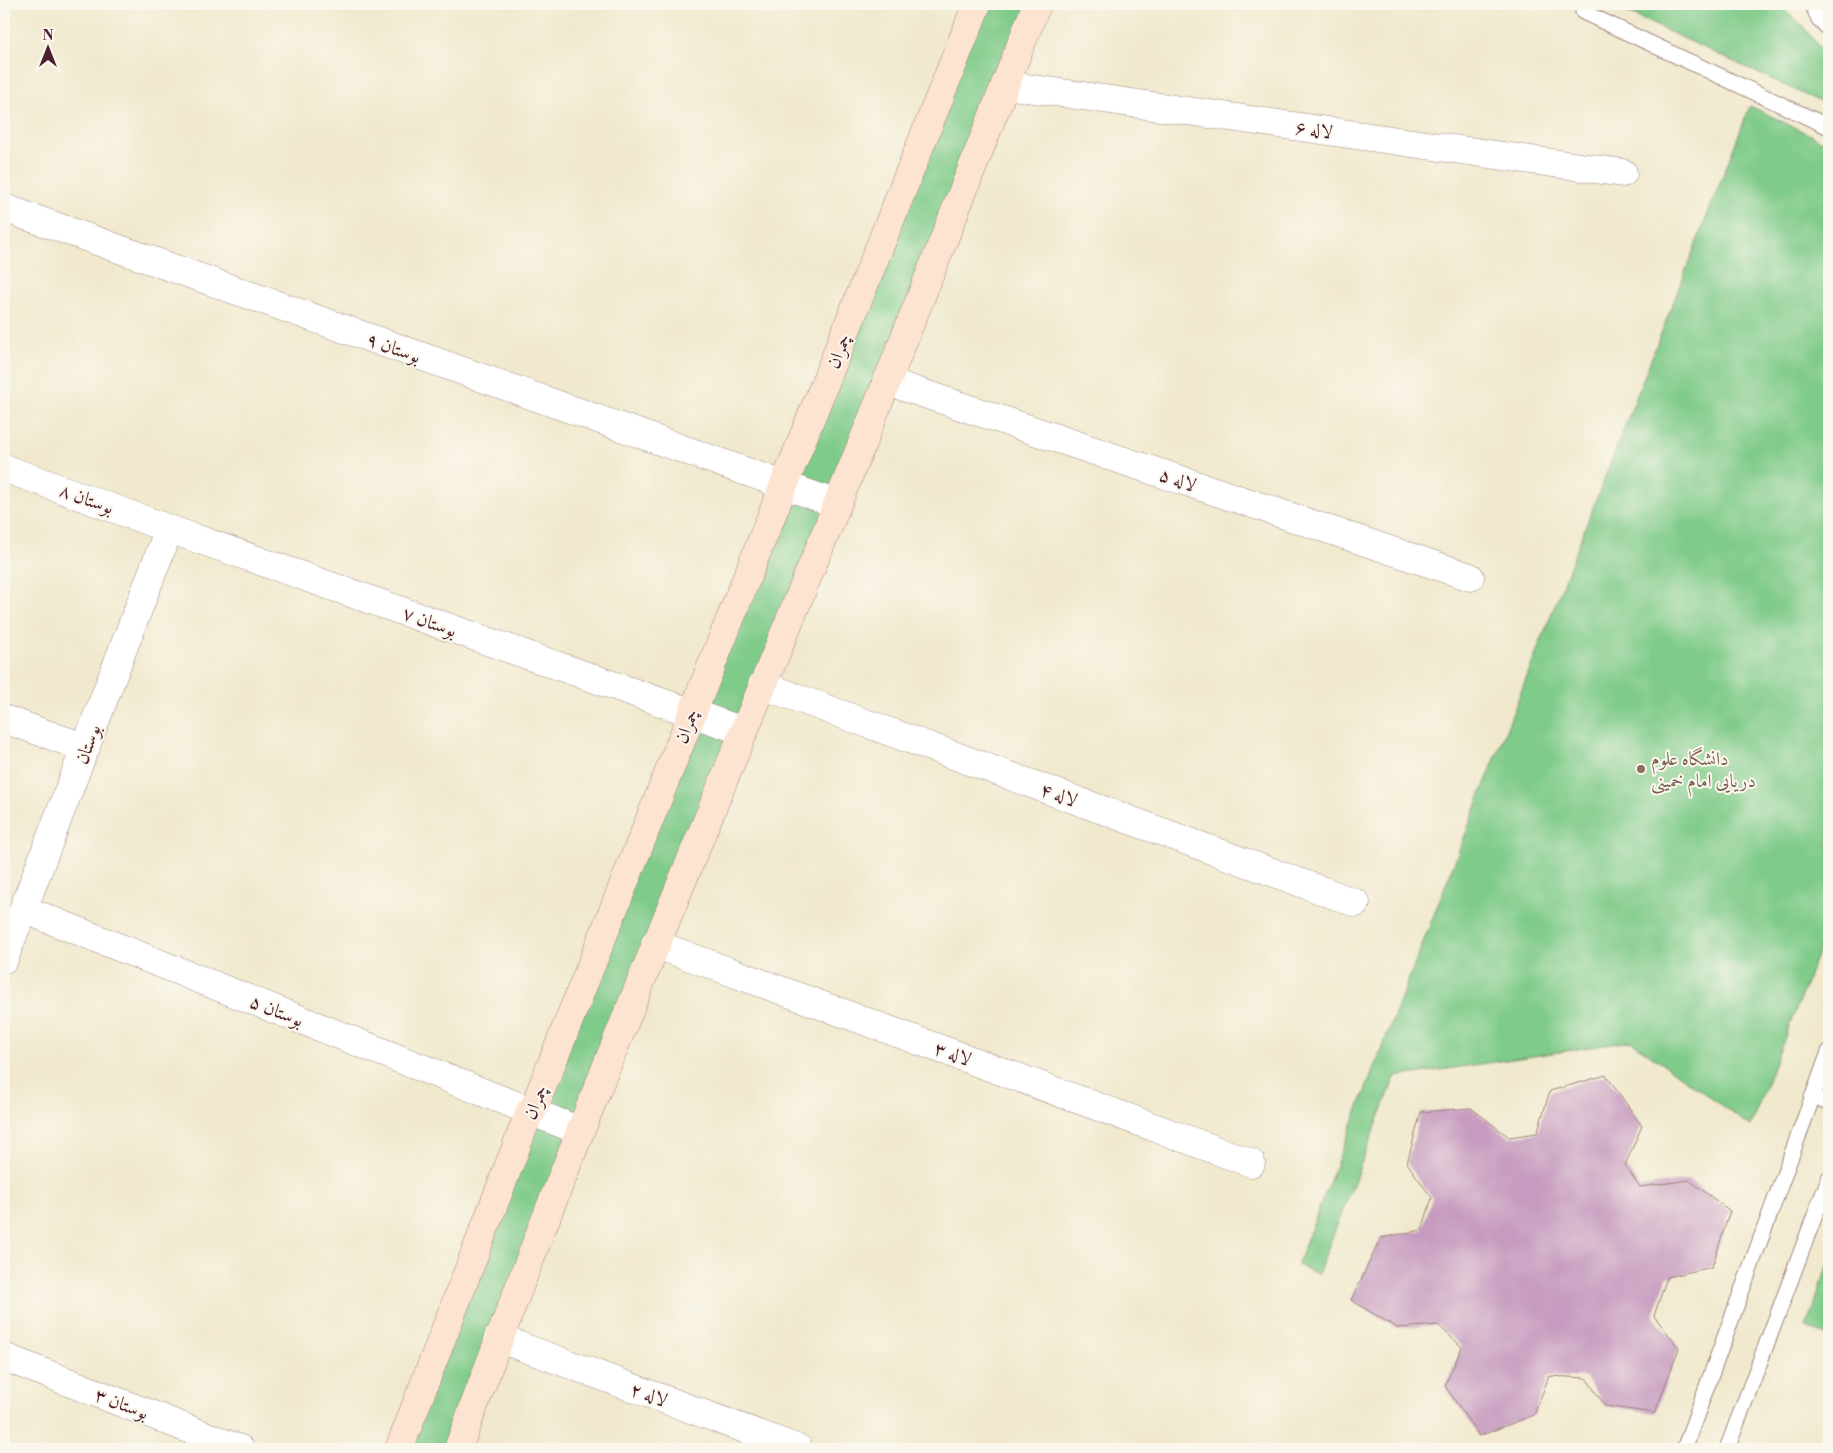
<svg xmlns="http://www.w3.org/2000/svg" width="1833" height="1453" viewBox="0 0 1833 1453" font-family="'Libre Bodoni',Amiri,serif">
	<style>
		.green { fill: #7fcb8a; stroke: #64755a }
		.building { fill: #c69bbf }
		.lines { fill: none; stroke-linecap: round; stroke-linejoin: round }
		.lane-casing { stroke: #9d847c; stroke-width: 17 }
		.street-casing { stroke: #9d847c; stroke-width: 29 }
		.secondary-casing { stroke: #9d847c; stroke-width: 29 }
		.lane { stroke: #fff; stroke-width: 15 }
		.street { stroke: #fff; stroke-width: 28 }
		.secondary { stroke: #fde4d1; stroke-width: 28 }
		.education-dot { fill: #8d6e63; stroke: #fbf7ec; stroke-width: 2 }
		.labels { text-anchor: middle; stroke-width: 4; stroke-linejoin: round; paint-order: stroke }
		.street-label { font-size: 19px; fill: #4a1f2b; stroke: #fbf7ec }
		.education-label { font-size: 19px; fill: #785e54; stroke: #fbf7ec; text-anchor: start }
	</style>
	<rect width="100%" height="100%" fill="#fbf7ec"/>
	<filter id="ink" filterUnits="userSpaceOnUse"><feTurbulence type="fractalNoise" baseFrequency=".02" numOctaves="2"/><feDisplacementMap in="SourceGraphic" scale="10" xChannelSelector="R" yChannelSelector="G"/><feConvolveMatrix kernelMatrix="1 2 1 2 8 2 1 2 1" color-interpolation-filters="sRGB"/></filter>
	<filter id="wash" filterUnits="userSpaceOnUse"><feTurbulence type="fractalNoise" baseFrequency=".0096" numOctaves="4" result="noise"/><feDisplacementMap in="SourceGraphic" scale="20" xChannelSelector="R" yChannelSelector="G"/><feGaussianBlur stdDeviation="1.12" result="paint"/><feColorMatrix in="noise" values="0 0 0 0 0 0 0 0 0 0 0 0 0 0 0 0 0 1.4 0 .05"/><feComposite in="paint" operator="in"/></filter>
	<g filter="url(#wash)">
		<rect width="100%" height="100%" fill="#f0e9cd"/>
		<path class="green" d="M981 4H1033L835 499 789 484Z
			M1609 4H1777L1802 25 1829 60V106Z
			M1750 106 1829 144V925L1750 1126 1631 1041 1395 1077 1318 1274 1297 1265Z
			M787 490 832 506 741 728 696 712Z
			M693 716 738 732 579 1128 533 1110Z
			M532 1117 576 1133 456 1449H403Z
			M1829 1262V1336L1806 1327Z"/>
		<g id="blocks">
			<path class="building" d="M1606 1075 1642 1126 1625 1165 1640 1187 1689 1180 1730 1211 1712 1267 1667 1277 1654 1316 1679 1348 1655 1413 1605 1406 1586 1378 1549 1376 1534 1415 1479 1436 1445 1386 1462 1347 1438 1325 1397 1328 1351 1300 1381 1238 1422 1230 1432 1198 1407 1163 1421 1112 1471 1108 1509 1137 1537 1133 1550 1091Z"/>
		</g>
	</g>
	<g filter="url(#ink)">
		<use href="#blocks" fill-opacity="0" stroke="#9d847c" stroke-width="1"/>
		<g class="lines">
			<g class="lane-casing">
				<path id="lane" d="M1586 4 1583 12 1829 127
					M1812 4 1819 19 1829 29
					M1812 1097 1829 1103
					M1684 1449 1829 1052
					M1727 1449 1829 1178"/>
			</g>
			<g class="street-casing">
				<path id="street" d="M1005 85 1623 173
					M4 208 837 504
					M886 381 1470 577
					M4 468 169 529 743 731
					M762 685 1356 903
					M4 719 86 748
					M23 909 580 1131
					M655 944 1251 1163
					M4 959 169 529
					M498 1338 799 1449
					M4 1357 240 1449"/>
			</g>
			<g class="secondary-casing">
				<path id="secondary" d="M399 1449 530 1111 533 1110 977 4
					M458 1449C575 1131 709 819 837 505 905 339 971 171 1037 4"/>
			</g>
			<use href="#lane" class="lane"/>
			<use href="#street" class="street"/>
			<use href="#secondary" class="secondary"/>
		</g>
	</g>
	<circle class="education-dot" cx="1641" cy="769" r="5"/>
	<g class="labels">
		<g class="street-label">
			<text transform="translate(1314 129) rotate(8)" y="7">لاله ۶</text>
			<text transform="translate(394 347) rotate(20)" y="7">بوستان ۹</text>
			<text transform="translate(838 351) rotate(-68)" y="7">چمران</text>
			<text transform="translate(1178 479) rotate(19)" y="7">لاله ۵</text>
			<text transform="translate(87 498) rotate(20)" y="7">بوستان ۸</text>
			<text transform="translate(430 621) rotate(20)" y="7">بوستان ۷</text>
			<text transform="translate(686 726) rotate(-68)" y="7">چمران</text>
			<text transform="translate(87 744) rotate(-69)" y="7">بوستان</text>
			<text transform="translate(1059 794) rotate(20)" y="7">لاله ۴</text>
			<text transform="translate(277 1010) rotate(22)" y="7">بوستان ۵</text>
			<text transform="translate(953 1053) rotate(20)" y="7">لاله ۳</text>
			<text transform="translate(535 1102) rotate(-66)" y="7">چمران</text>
			<text transform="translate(649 1394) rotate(20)" y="7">لاله ۲</text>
			<text transform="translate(122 1403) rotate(21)" y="7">بوستان ۳</text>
		</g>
		<g class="education-label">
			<text x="1651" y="765">دانشگاه علوم<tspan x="1651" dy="22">دریایی امام خمینی</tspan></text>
		</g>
	</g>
	<rect width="1833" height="1453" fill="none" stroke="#fbf7ec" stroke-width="20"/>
	<g transform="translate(48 48)" stroke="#fbf7ec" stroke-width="4" paint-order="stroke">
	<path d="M0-4L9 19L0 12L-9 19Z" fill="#4a1f2b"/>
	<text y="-8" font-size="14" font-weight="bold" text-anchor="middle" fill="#4a1f2b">N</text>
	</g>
</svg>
